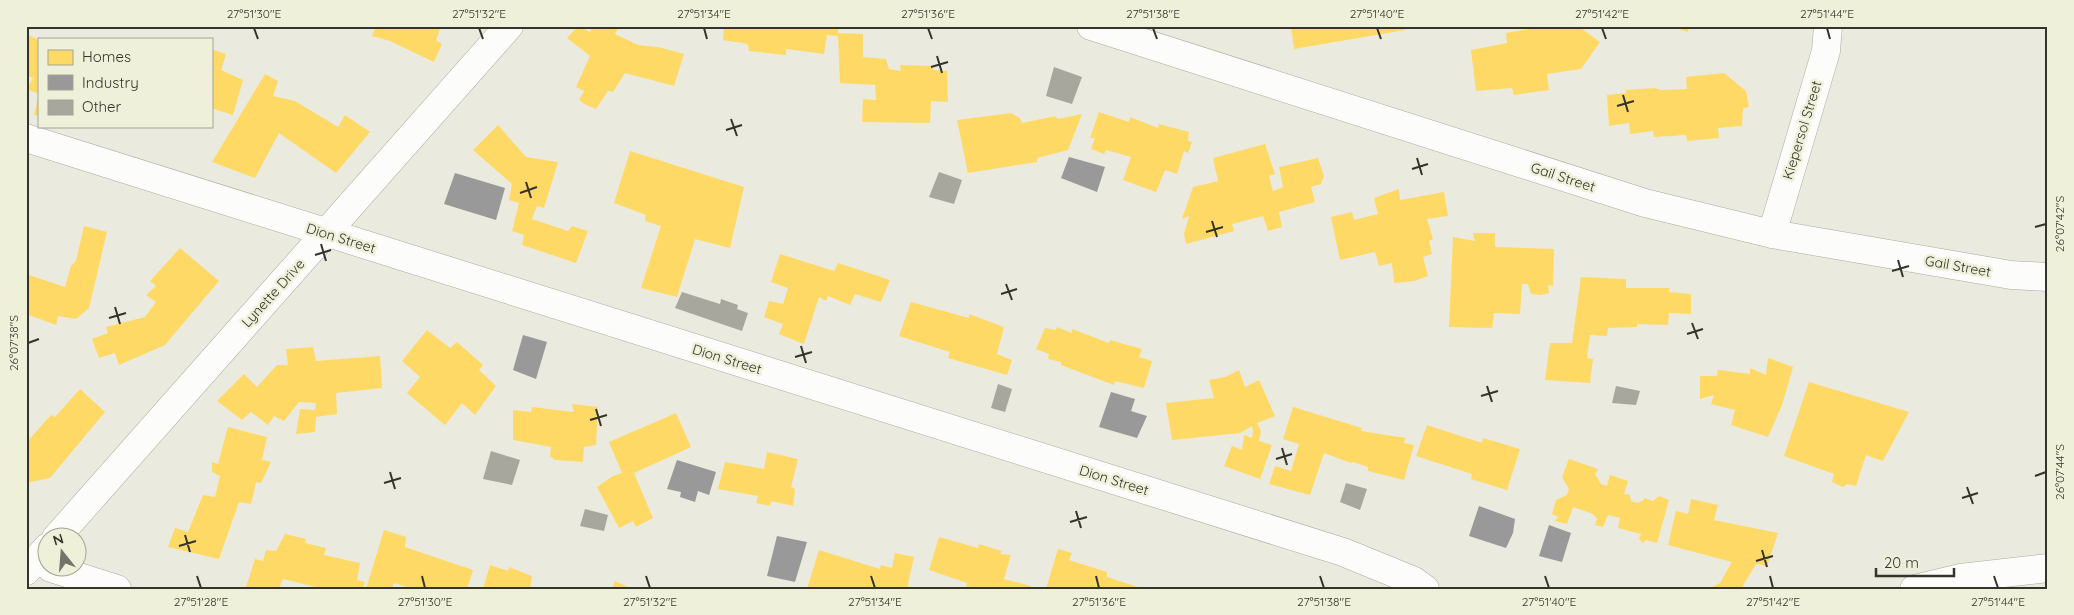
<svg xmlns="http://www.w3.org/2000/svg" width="2074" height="615" viewBox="0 0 2074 615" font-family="Quicksand,sans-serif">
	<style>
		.homes { fill: #ffd966 }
		.industry { fill: #999 }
		.building { fill: #a7a79e }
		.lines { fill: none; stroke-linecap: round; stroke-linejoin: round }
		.minor-casing { stroke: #a9aa9f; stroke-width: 29 }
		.minor { stroke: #fcfcfa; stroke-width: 28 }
		.ticks { fill: none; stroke: #34342b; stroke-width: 2 }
		.labels { text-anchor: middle; stroke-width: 5; stroke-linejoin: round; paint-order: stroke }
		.street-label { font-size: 14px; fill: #34342b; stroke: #eff0d9 }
		.neatline { fill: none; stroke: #34342b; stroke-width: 2 }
		.ticks-label { font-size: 12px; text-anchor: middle; fill: #34342b }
	</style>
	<rect width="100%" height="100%" fill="#eaebde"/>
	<path class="homes" d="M376 26H441L436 40 442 44 434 62 390 41 372 36Z
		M578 26 590 32 593 26H619L615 34 638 45 658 47 684 54 674 86 625 73 613 92 608 91 596 109 586 105 579 100 584 91 576 87 590 56 567 38Z
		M724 26H838V33L863 34V57L886 59 889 69 901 71 900 65 933 66V70L947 71 948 102 931 101 930 123 862 122 863 99 876 100 875 85 840 83 838 36 827 35 824 54 786 49V55L749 51 748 44 723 40Z
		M1291 26H1404L1405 30 1294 49Z
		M1547 26H1578L1600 42 1581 69 1547 74 1549 90 1514 95 1512 88 1476 91 1471 50 1507 43 1506 33Z
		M1670 26H1689L1688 32Z
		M26 34 39 40V94L27 89 33 78 26 75Z
		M211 49 226 54 221 70 243 80 233 115 211 108Z
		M1724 73 1746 91 1749 107 1743 108 1742 126 1718 128 1719 138 1687 141 1686 135 1654 137 1653 131 1630 134 1629 123 1609 126 1607 95 1626 93V90L1655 88 1661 90 1687 89 1686 77Z
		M265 74 278 81 273 96 295 101 338 127 345 115 370 132 336 173 279 133 255 178 212 162Z
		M38 98H39V116L34 115Z
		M1099 112 1129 122 1130 117 1158 128 1159 124 1189 132 1188 141 1192 142 1188 153 1184 151 1177 174 1165 170 1156 192 1123 180 1131 157 1106 150 1104 154 1091 149 1095 138H1090Z
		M1011 113 1020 118 1022 123 1055 116 1058 119 1082 114 1068 150 1037 158V162L968 173 957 120Z
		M498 125 526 157 558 162 544 208 537 206 532 219 568 231 572 226 588 231 576 263 522 245 524 235 512 231 519 203 509 200 512 184 473 150Z
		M1265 144 1275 174 1269 176 1273 191 1283 187 1279 167 1318 158 1324 176 1321 184 1311 187 1315 202 1279 212 1282 227 1268 231 1263 216 1232 224 1234 231 1186 244 1184 234 1189 216 1182 219 1193 187 1218 181 1213 158Z
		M630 151 744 187 730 248 695 239 677 297 641 288 661 226 645 221 646 215 614 203Z
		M1399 189 1400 200 1444 192 1448 216 1427 219 1433 239 1429 241 1432 254 1423 257 1428 276 1414 281 1394 283 1392 263 1379 266 1375 252 1340 260 1331 217 1352 212 1354 220 1378 214 1374 198Z
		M84 226 107 232 89 308 76 319 58 316 56 325 26 314V274L65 287 71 266 76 261Z
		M1473 233H1495V247L1554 249 1553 286 1548 285 1549 293 1541 295 1531 294 1528 284H1522L1520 314 1494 313 1492 328 1449 327 1453 237 1475 241Z
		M180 248 219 281 165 345 119 365 115 353 99 358 92 339 108 333 106 327 145 317 156 302 146 295 156 286 150 281Z
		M780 254 834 271 838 263 890 280 881 302 855 294 850 305 828 296 826 301 819 297 804 344 779 334 783 324 764 317 769 301 783 304 788 288 771 282Z
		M1581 277 1626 279V288H1670L1669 292 1691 294V314L1669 313 1668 325 1637 324V327L1608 328 1607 336 1590 335 1587 358 1593 359 1590 383 1545 380 1550 343H1572Z
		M911 302 969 318V314L1004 327 997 354 1012 360 1007 375 948 358 950 352 899 336Z
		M1057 327 1072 333V329L1109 343 1110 340 1142 349 1139 357 1152 361 1144 388 1115 381 1114 385 1061 365V362L1048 359 1049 354 1036 349 1045 328 1056 330Z
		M427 330 450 348 457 342 483 365 479 370 496 386 475 415 462 403 445 425 407 393 420 377 402 361Z
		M313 347 316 361 380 356 382 388 336 393 337 414 316 417 315 432 296 434 300 409 315 410 316 403 299 402 284 421 274 416 268 425 251 412 242 420 217 401 244 374 257 387 277 365H288L286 349Z
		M1768 358 1793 367 1782 405 1768 437 1731 425 1735 410 1711 404 1714 395 1700 399V376H1717L1718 370 1750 374V368L1766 375Z
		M1239 370 1245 387 1259 380 1275 416 1257 423 1261 431 1259 441 1272 445 1260 479 1224 466 1232 446 1242 450 1244 435 1252 438 1253 431 1252 426 1240 433 1172 440 1166 403 1214 398 1209 380 1225 377Z
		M1809 382 1909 412 1883 461 1866 455 1856 486 1847 484 1843 487 1832 482 1834 474 1784 456Z
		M80 389 105 412 50 478 26 483V443L51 415 55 417Z
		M572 404 598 407 596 445 584 447 583 462 555 460 550 456 551 447 513 440V410L531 412 532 407 574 412Z
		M1293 407 1362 428 1361 431 1406 438 1404 443 1414 445 1404 480 1368 471V467L1353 462 1351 463 1324 453 1310 495 1269 484 1275 466 1291 471 1299 444 1283 439Z
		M676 413 691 447 634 473 653 518 636 527 633 521 619 528 597 487 613 476 622 473 609 442Z
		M1427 425 1482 443 1483 438 1520 449 1507 490 1471 479 1472 474 1416 456Z
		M228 427 267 437 262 460 271 462 261 483 256 482 251 504 239 502 219 559 168 547 175 528 188 532 203 495 215 497 220 476 212 472V462L218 464Z
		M767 452 798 459 791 487 795 489 793 506 771 501 770 506 756 503 758 496 718 489 725 462 764 469Z
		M1569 459 1598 469 1595 474 1601 484 1607 486 1610 475 1628 481 1624 494 1630 495 1631 501 1637 503 1644 500V498L1653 501 1659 496 1669 500 1657 543 1646 540 1643 543 1639 539 1641 534 1618 528 1620 518 1608 515 1603 527 1595 525 1597 519 1593 514 1573 507 1567 524 1555 521 1558 517 1552 514 1556 500 1567 495 1569 489 1562 477Z
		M1691 499 1718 505 1714 520 1778 533 1767 566 1756 564 1741 589H1709L1720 583 1732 562 1668 545 1676 511 1688 514Z
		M384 530 406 537 405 547 473 570 467 589H413L394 583 392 589H366Z
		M285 534 306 539 305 543 326 548 324 555 360 563 357 580 365 582 363 589H324L283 579 279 589H252L246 587 255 559 263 561 266 550 276 551Z
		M939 537 978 548 979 544 1002 551 1000 554 1011 555 1004 579 1031 586 1030 589H966L967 583 929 570Z
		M1058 549 1072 553 1069 560 1107 572V577L1144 589H1046Z
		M819 550 880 569 881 565 892 568 895 553 914 557 907 589H807Z
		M490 565 508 571 509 567 532 576 530 589H483Z
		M615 581 632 589H612Z"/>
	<path class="industry" d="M1069 157 1105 167 1097 192 1061 178Z
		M455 173 505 188 496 220 444 204Z
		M523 335 547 342 536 379 513 370Z
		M1111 392 1135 399 1131 411 1147 416 1137 438 1099 427Z
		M677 460 716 472 709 495 698 491 695 502 680 497 681 492 667 489Z
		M1479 506 1515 519 1513 533 1506 548 1469 536Z
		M1549 525 1571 533 1562 562 1539 556Z
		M777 536 807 542 795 582 767 576Z"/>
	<path class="building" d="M1054 67 1082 77 1072 104 1046 96Z
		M939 172 962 180 954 204 929 197Z
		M682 292 720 304 721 299 738 305 737 309 748 313 742 331 675 308Z
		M998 384 1012 389 1005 412 991 408Z
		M1616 386 1640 391 1636 405 1612 403Z
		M491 451 520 460 512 485 483 479Z
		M1346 483 1367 489 1360 510 1340 502Z
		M585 509 608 515 604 531 580 526Z"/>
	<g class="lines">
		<g class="minor-casing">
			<path id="minor" d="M1091 26 1645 203 1772 234 2011 275 2048 277
				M26 138 1343 552 1414 581 1425 589
				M1772 234 1826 51 1828 26
				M56 538 509 26
				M51 568 117 589
				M26 571 48 547
				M1914 589 1960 578 2048 568"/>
		</g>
		<use href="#minor" class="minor"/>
	</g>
	<path class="ticks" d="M254 28 258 39M479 28 483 39M704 28 707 39M928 28 932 39M1153 28 1157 39M1377 28 1381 39M1602 28 1606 39M1827 28 1830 39M937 56 942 73M931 67 948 62M1623 95 1628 112M1617 106 1634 101M731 119 737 136M726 130 742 125M1417 158 1422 175M1412 169 1428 164M526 182 531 198M520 193 537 187M1212 221 1217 237M2035 227 2046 224M1206 232 1223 227M321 244 326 261M315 255 331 250M1898 260 1903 277M1892 271 1909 266M1006 284 1012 300M1001 294 1017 289M115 307 120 324M109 318 126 313M1692 323 1698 339M1687 334 1703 329M28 343 39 339M801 346 806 363M795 357 812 352M1487 386 1492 402M1481 396 1498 391M596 409 601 426M590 420 607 415M1282 448 1287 465M1276 459 1292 454M390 472 395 489M2035 476 2046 472M384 483 401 478M1967 487 1973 504M1962 498 1978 493M1076 511 1081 528M1070 522 1087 517M185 535 190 552M179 546 196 541M1762 550 1767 567M1756 561 1773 556M197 576 201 588M422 576 425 588M646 576 650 588M871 576 875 588M1096 576 1099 588M1320 576 1324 588M1545 576 1549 588M1770 576 1773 588M1994 576 1998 588"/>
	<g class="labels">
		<g class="street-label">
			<text transform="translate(1802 130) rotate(-73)" y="5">Kiepersol Street</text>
			<text transform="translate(1563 177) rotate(18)" y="5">Gail Street</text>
			<text transform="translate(341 238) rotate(17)" y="5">Dion Street</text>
			<text transform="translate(1958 266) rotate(10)" y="5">Gail Street</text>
			<text transform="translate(273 293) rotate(-48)" y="5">Lynette Drive</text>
			<text transform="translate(727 359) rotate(17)" y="5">Dion Street</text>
			<text transform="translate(1114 480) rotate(17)" y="5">Dion Street</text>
		</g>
	</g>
	<rect width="2074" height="615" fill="none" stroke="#eff0d9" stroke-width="55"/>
	<rect x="38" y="38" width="175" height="90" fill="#eff0d9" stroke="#a4a593"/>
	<rect x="48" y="50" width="25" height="15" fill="#ffd966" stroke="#a4a593"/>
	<text x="82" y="62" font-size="15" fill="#34342b">Homes</text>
	<rect x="48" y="75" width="25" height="15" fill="#999999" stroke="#a4a593"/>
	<text x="82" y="88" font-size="15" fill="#34342b">Industry</text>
	<rect x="48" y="100" width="25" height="15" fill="#a7a79e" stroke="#a4a593"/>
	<text x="82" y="112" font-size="15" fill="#34342b">Other</text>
	<g transform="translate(62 552) rotate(343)"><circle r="24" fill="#eff0d9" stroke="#a4a593"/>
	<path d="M0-4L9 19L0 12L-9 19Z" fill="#74746a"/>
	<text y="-8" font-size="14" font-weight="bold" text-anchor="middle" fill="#34342b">N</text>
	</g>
	<path d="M1876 568v8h78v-8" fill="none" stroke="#34342b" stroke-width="2.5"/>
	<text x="1884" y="568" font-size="15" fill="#34342b" stroke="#eff0d9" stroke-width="4" paint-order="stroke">20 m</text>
	<rect x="28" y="28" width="2018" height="560" class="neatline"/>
	<g class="ticks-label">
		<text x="254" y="18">27°51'30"E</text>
		<text x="479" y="18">27°51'32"E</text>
		<text x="704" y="18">27°51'34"E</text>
		<text x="928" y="18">27°51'36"E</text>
		<text x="1153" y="18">27°51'38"E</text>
		<text x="1377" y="18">27°51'40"E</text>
		<text x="1602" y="18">27°51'42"E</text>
		<text x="1827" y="18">27°51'44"E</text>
		<text transform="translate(2060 224) rotate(-90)" y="4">26°07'42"S</text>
		<text transform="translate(14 343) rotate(-90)" y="4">26°07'38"S</text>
		<text transform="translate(2060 472) rotate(-90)" y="4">26°07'44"S</text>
		<text x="201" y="606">27°51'28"E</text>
		<text x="425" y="606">27°51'30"E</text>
		<text x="650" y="606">27°51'32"E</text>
		<text x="875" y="606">27°51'34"E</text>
		<text x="1099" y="606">27°51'36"E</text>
		<text x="1324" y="606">27°51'38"E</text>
		<text x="1549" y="606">27°51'40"E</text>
		<text x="1773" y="606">27°51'42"E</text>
		<text x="1998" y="606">27°51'44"E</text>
	</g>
</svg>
